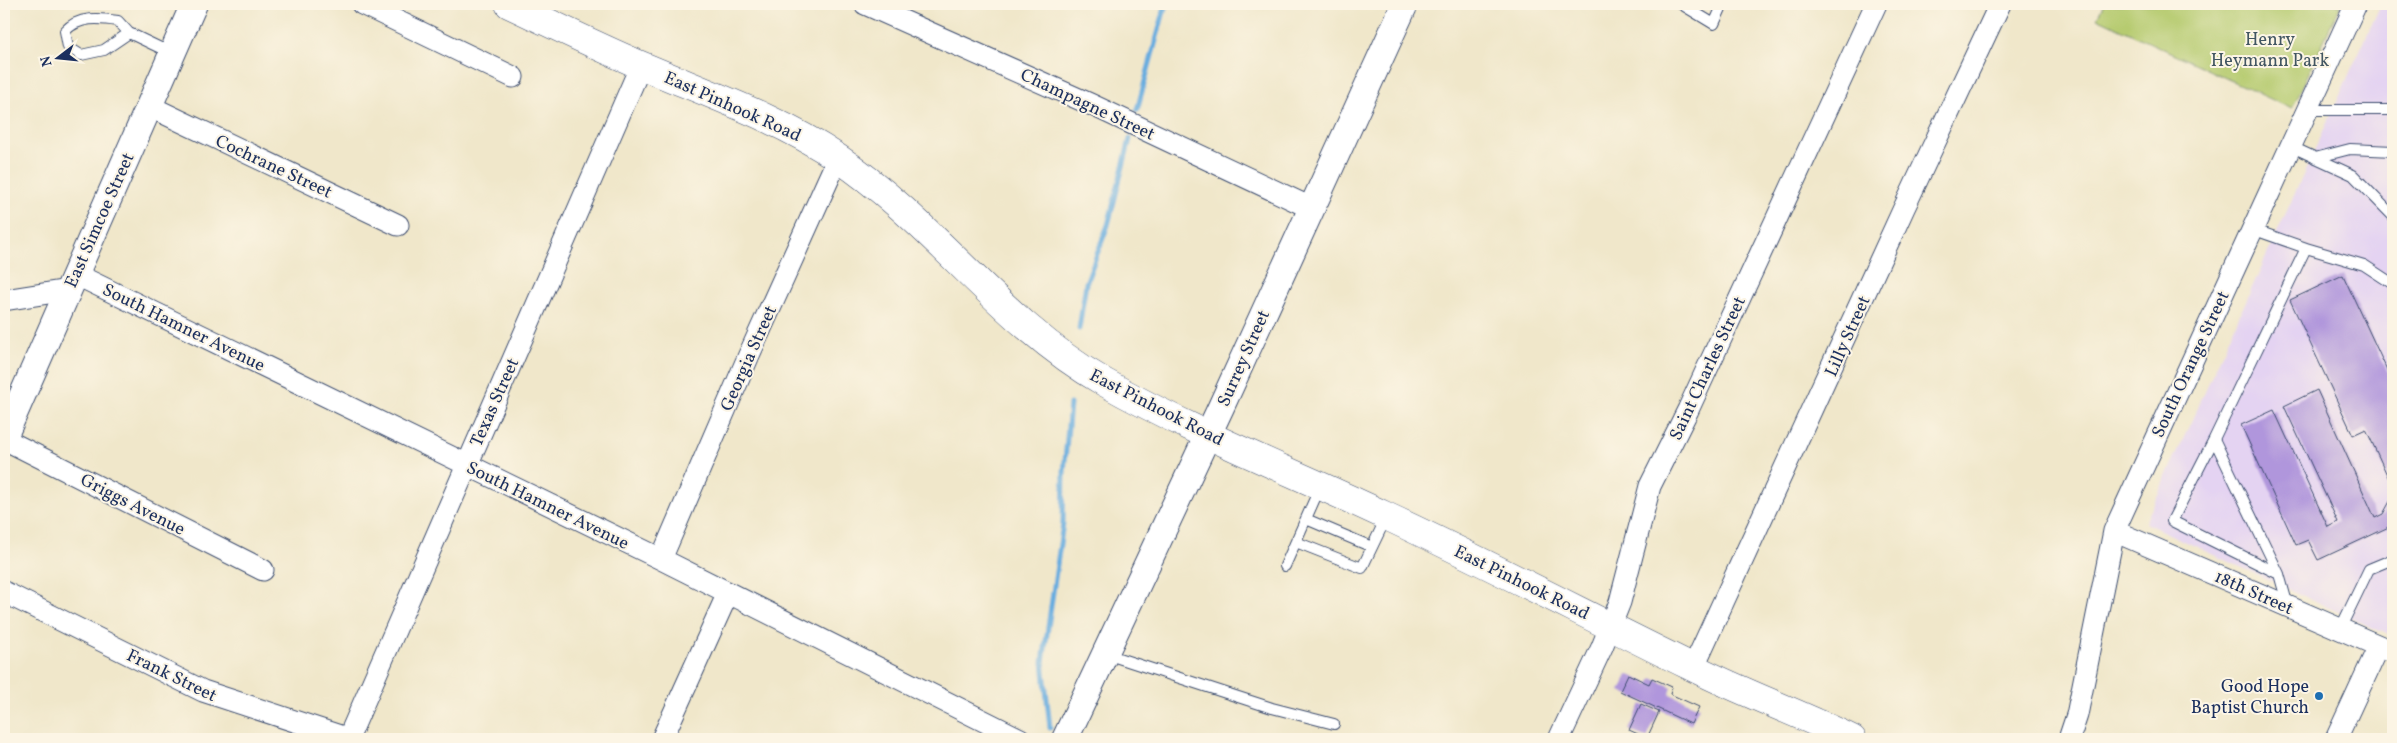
<svg xmlns="http://www.w3.org/2000/svg" width="2397" height="743" viewBox="0 0 2397 743" font-family="Vollkorn,serif">
	<style>
		.built { fill: #e4d3f2 }
		.green { fill: #b6cb6f; stroke: #687d66 }
		.lines { fill: none; stroke-linecap: round; stroke-linejoin: round }
		.stream { stroke: #69addf; stroke-width: 5 }
		.building { fill: #b096dc }
		.service-casing { stroke: #3b4b6e; stroke-width: 12 }
		.minor-casing { stroke: #3b4b6e; stroke-width: 23 }
		.tertiary-casing { stroke: #3b4b6e; stroke-width: 28 }
		.secondary-casing { stroke: #3b4b6e; stroke-width: 29 }
		.service { stroke: #fff; stroke-width: 10 }
		.minor { stroke: #fff; stroke-width: 21 }
		.tertiary { stroke: #fff; stroke-width: 26 }
		.secondary { stroke: #fff; stroke-width: 28 }
		.poi-dot { fill: #1f6fb2; stroke: #fcf5e5; stroke-width: 2 }
		.labels { text-anchor: middle; stroke-width: 4; stroke-linejoin: round; paint-order: stroke }
		.park-label { font-size: 18px; fill: #425662; stroke: #fcf5e5 }
		.street-label { font-size: 18px; fill: #1b2f5e; stroke: #fcf5e5 }
		.poi-label { font-size: 18px; fill: #1b2f5e; stroke: #fcf5e5; text-anchor: end }
	</style>
	<rect width="100%" height="100%" fill="#fcf5e5"/>
	<filter id="ink" filterUnits="userSpaceOnUse"><feTurbulence type="fractalNoise" baseFrequency=".02" numOctaves="2"/><feDisplacementMap in="SourceGraphic" scale="10" xChannelSelector="R" yChannelSelector="G"/><feConvolveMatrix kernelMatrix="1 2 1 2 8 2 1 2 1" color-interpolation-filters="sRGB"/></filter>
	<filter id="wash" filterUnits="userSpaceOnUse"><feTurbulence type="fractalNoise" baseFrequency=".0096" numOctaves="4" result="noise"/><feDisplacementMap in="SourceGraphic" scale="20" xChannelSelector="R" yChannelSelector="G"/><feGaussianBlur stdDeviation="1.12" result="paint"/><feColorMatrix in="noise" values="0 0 0 0 0 0 0 0 0 0 0 0 0 0 0 0 0 1.4 0 .05"/><feComposite in="paint" operator="in"/></filter>
	<g filter="url(#wash)">
		<rect width="100%" height="100%" fill="#f0e7ca"/>
		<path class="built" d="M2381 4H2393V637L2145 523Z"/>
		<path class="green" d="M2104 4H2341L2292 109 2097 18Z"/>
		<g class="lines">
			<path class="stream" d="M1137 110 1166 4
				M1079 329 1086 283 1108 225 1130 139
				M1050 728 1043 662 1063 523 1064 472 1070 404"/>
		</g>
		<g id="blocks">
			<path class="building" d="M2343 275 2393 383V488L2366 429 2353 435 2290 300Z
				M2317 390 2375 518 2383 514 2393 496V525L2318 560 2308 540 2296 545 2241 425 2274 410 2328 527 2338 522 2284 406Z
				M1628 674 1649 684 1652 678 1672 687 1670 694 1699 707 1691 724 1620 691Z
				M1641 704 1659 712 1647 738 1629 730Z"/>
		</g>
	</g>
	<g filter="url(#ink)">
		<use href="#blocks" fill-opacity="0" stroke="#3b4b6e" stroke-width="1"/>
		<g class="lines">
			<g class="service-casing">
				<path id="service" d="M1681 4 1714 24 1723 4
					M2387 4 2393 8
					M129 33 118 21C99 18 79 16 65 31L68 47 81 55 104 50 129 33 171 53
					M2307 110H2393
					M2290 146 2353 175 2393 216
					M2315 158 2350 149 2393 151
					M2252 229 2306 248 2214 439 2279 574 2288 606
					M2306 248 2364 265 2393 284
					M2214 439 2172 521 2279 574
					M1306 519 1372 547
					M1296 542 1362 568 1386 518
					M1285 566 1320 487
					M2340 629 2369 569 2393 559
					M1106 654 1272 708 1334 724"/>
			</g>
			<g class="minor-casing">
				<path id="minor" d="M362 4 513 77
					M865 4 1090 104 1311 208
					M149 106 398 225
					M75 274 661 559 1020 739
					M4 300 68 290
					M4 439 263 570
					M2114 531 2393 652
					M661 559 749 355 838 158
					M4 592 203 691 349 739
					M1693 668 1904 208 2000 4
					M348 739 641 65
					M662 739 728 593
					M1559 739 1602 647 1620 602 1650 486 1688 410 1876 4
					M2069 739 2077 715 2114 531 2356 4
					M2336 739 2379 646"/>
			</g>
			<g class="tertiary-casing">
				<path id="tertiary" d="M4 437 194 4
					M1065 739 1221 407 1405 4"/>
			</g>
			<g class="secondary-casing">
				<path id="secondary" d="M509 4C556 26 602 49 650 69 714 96 780 119 838 158 935 223 1002 324 1104 382 1194 433 1291 471 1384 515 1487 563 1588 616 1690 666 1743 693 1799 713 1852 739"/>
			</g>
			<use href="#service" class="service"/>
			<use href="#minor" class="minor"/>
			<use href="#tertiary" class="tertiary"/>
			<use href="#secondary" class="secondary"/>
		</g>
	</g>
	<circle class="poi-dot" cx="2319" cy="696" r="5"/>
	<g class="labels">
		<g class="park-label">
			<text x="2270" y="45">Henry<tspan x="2270" dy="21">Heymann Park</tspan></text>
		</g>
		<g class="street-label">
			<text transform="translate(1088 104) rotate(25)" y="6">Champagne Street</text>
			<text transform="translate(733 106) rotate(24)" y="6">East Pinhook Road</text>
			<text transform="translate(274 166) rotate(25)" y="6">Cochrane Street</text>
			<text transform="translate(99 220) rotate(-66)" y="6">East Simcoe Street</text>
			<text transform="translate(184 327) rotate(26)" y="6">South Hamner Avenue</text>
			<text transform="translate(1847 336) rotate(-66)" y="6">Lilly Street</text>
			<text transform="translate(748 358) rotate(-66)" y="6">Georgia Street</text>
			<text transform="translate(1243 358) rotate(-66)" y="6">Surrey Street</text>
			<text transform="translate(2190 364) rotate(-65)" y="6">South Orange Street</text>
			<text transform="translate(1707 368) rotate(-65)" y="6">Saint Charles Street</text>
			<text transform="translate(494 402) rotate(-66)" y="6">Texas Street</text>
			<text transform="translate(1157 407) rotate(27)" y="6">East Pinhook Road</text>
			<text transform="translate(133 504) rotate(27)" y="6">Griggs Avenue</text>
			<text transform="translate(548 505) rotate(26)" y="6">South Hamner Avenue</text>
			<text transform="translate(1522 582) rotate(26)" y="6">East Pinhook Road</text>
			<text transform="translate(2254 592) rotate(24)" y="6">18th Street</text>
			<text transform="translate(172 675) rotate(26)" y="6">Frank Street</text>
		</g>
		<g class="poi-label">
			<text x="2309" y="692">Good Hope<tspan x="2309" dy="21">Baptist Church</tspan></text>
		</g>
	</g>
	<rect width="2397" height="743" fill="none" stroke="#fcf5e5" stroke-width="20"/>
	<g transform="translate(58 58) rotate(254)" stroke="#fcf5e5" stroke-width="4" paint-order="stroke">
	<path d="M0-4L9 19L0 12L-9 19Z" fill="#1b2f5e"/>
	<text y="-8" font-size="14" font-weight="bold" text-anchor="middle" fill="#1b2f5e">N</text>
	</g>
</svg>
